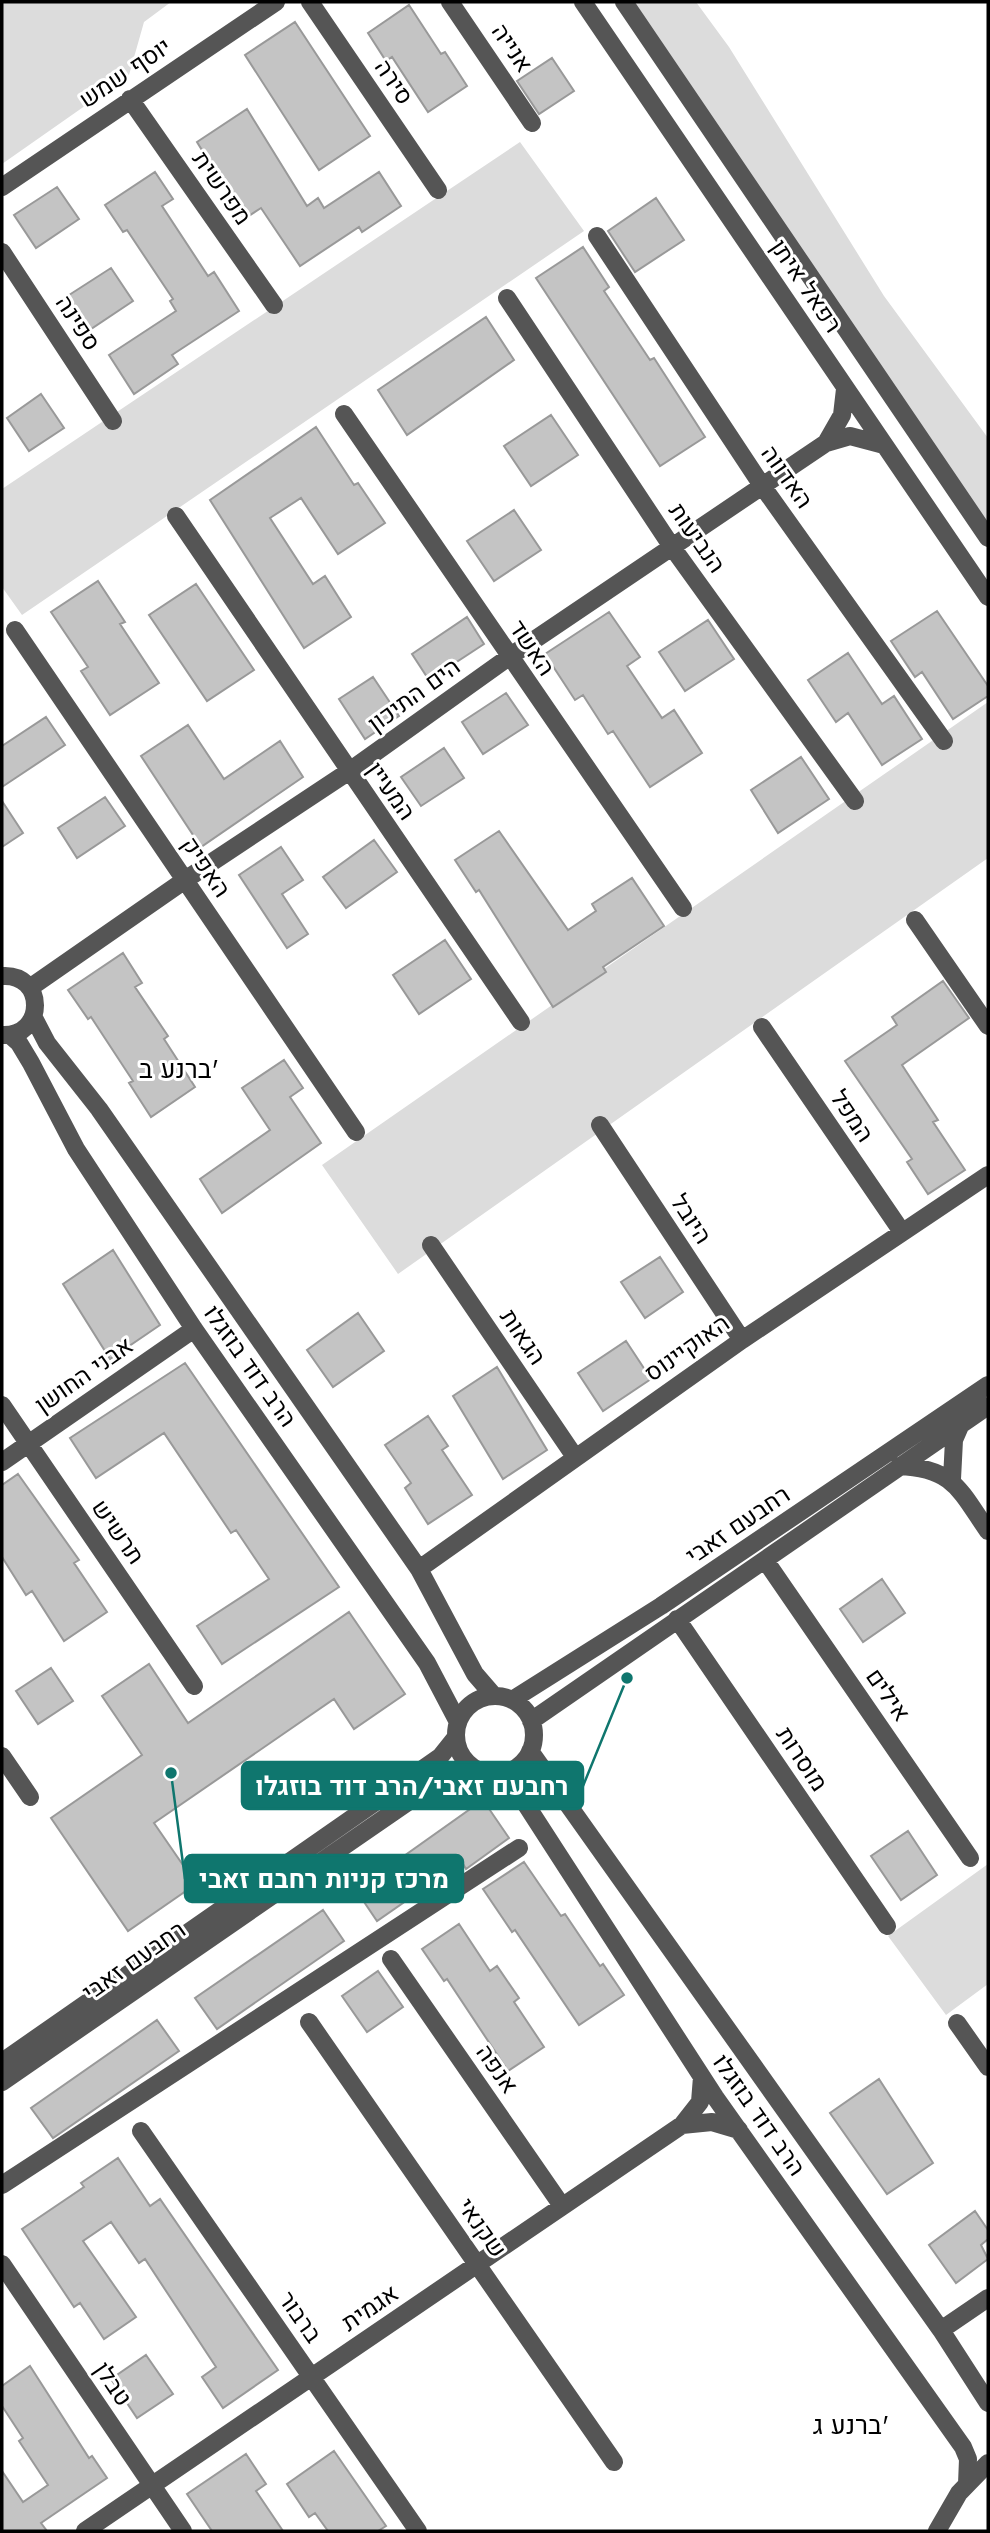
<svg xmlns="http://www.w3.org/2000/svg" width="990" height="2533" viewBox="0 0 990 2533" font-family="Jost,Heebo,sans-serif">
	<style>
		.green { fill: #dcdcdc }
		.building { fill: #c4c4c4; stroke: #999; stroke-width: 2 }
		.lines { fill: none; stroke-linecap: round; stroke-linejoin: round }
		.minor { stroke: #555; stroke-width: 18 }
		.labels { text-anchor: middle; stroke-width: 6; stroke-linejoin: round; paint-order: stroke }
		.street-label { font-size: 24px; fill: #000; stroke: #fff }
		.neighbourhood-label { font-size: 26px; fill: #000; stroke: #fff }
		.leader { fill: none; stroke: #0f766e; stroke-width: 2.5 }
		.callout-dot { fill: #0f766e; stroke: #fff; stroke-width: 2.5 }
		.callout { fill: #0f766e; stroke: #0f766e; stroke-width: 2.5 }
		.callout-label { font-size: 26px; text-anchor: middle; font-weight: bold; fill: #fff }
	</style>
	<rect width="100%" height="100%" fill="#fff"/>
	<path class="green" d="M2 2H171L144 22 129 75 2 164Z
		M631 2H696L729 47 884 296 988 438V529Z
		M520 142 584 231 22 615 2 587V489Z
		M988 702V858L398 1274 322 1165Z
		M988 1864V1984L946 2015 888 1936Z"/>
	<path class="building" d="M409 5 441 54 445 52 467 86 428 112 392 57 386 61 368 33Z
		M295 22 370 136 319 170 245 55Z
		M552 58 574 91 539 114 517 81Z
		M247 109 307 206 318 198 324 208 379 172 401 206 362 232 359 227 300 266 261 208 244 219 197 142Z
		M155 172 173 199 162 206 208 276 214 272 239 311 172 355 178 364 134 394 109 355 176 311 170 301 173 299 127 230 123 232 105 205Z
		M57 187 79 219 36 248 14 215Z
		M656 198 684 240 635 272 608 231Z
		M583 247 609 287 604 291 650 360 654 358 705 437 660 466 536 278Z
		M111 268 133 301 88 331 66 297Z
		M486 317 514 360 407 435 378 390Z
		M41 394 64 428 29 451 7 418Z
		M551 415 578 455 531 486 504 446Z
		M316 427 354 485 358 483 385 523 338 554 301 498 270 518 313 584 325 576 351 617 304 648 210 500Z
		M514 510 541 550 494 581 467 541Z
		M98 581 125 622 120 624 159 683 110 715 81 671 88 667 51 612Z
		M196 584 254 670 207 701 149 615Z
		M937 611 988 686V696L953 719 922 672 915 677 891 641Z
		M609 612 640 657 627 666 662 718 674 710 702 753 650 787 613 731 608 734 583 695 575 700 545 654Z
		M467 617 484 644 429 680 412 654Z
		M708 620 734 659 685 691 659 652Z
		M848 653 882 704 894 696 922 739 882 765 848 713 836 722 808 680Z
		M373 677 399 716 365 739 339 699Z
		M506 693 528 725 483 754 462 722Z
		M46 717 65 745 2 787V746Z
		M188 725 224 779 280 741 303 777 201 847 141 756Z
		M444 748 464 778 421 806 401 777Z
		M801 757 829 799 778 833 751 790Z
		M105 797 125 826 77 858 58 828Z
		M2 801 23 833 2 847Z
		M499 831 568 930 596 911 592 904 632 878 664 926 603 967 606 972 553 1007 479 890 476 892 455 860Z
		M374 840 397 872 346 908 323 877Z
		M281 847 303 880 282 894 308 934 287 948 239 875Z
		M445 940 471 979 419 1014 393 975Z
		M123 953 142 983 135 987 168 1036 164 1039 195 1087 151 1117 129 1083 133 1081 91 1017 88 1019 68 990Z
		M943 981 969 1018 902 1065 938 1120 933 1122 965 1170 928 1194 907 1162 912 1159 845 1061 897 1025 892 1017Z
		M284 1060 303 1088 290 1097 321 1143 222 1213 200 1179 270 1130 242 1088Z
		M113 1250 160 1325 110 1359 63 1284Z
		M660 1257 683 1292 645 1318 621 1282Z
		M358 1313 384 1351 333 1387 307 1350Z
		M626 1341 651 1379 603 1411 578 1373Z
		M185 1363 339 1587 222 1664 197 1626 269 1579 236 1530 231 1533 164 1433 96 1478 70 1438Z
		M497 1367 547 1450 503 1479 453 1396Z
		M428 1416 448 1446 442 1450 472 1495 428 1524 405 1488 411 1483 385 1445Z
		M18 1474 79 1560 74 1563 107 1612 64 1641 32 1591 26 1595 2 1557V1485Z
		M882 1579 905 1613 863 1642 840 1609Z
		M349 1612 405 1694 354 1729 334 1699 154 1823 196 1884 128 1931 51 1818 142 1755 102 1696 149 1664 188 1723Z
		M51 1668 73 1701 38 1724 16 1691Z
		M483 1800 509 1838 466 1869 462 1862 377 1921 356 1890Z
		M908 1831 937 1875 901 1900 871 1856Z
		M524 1862 561 1916 565 1914 600 1966 603 1964 624 1995 579 2025 515 1930 512 1932 483 1889Z
		M323 1910 344 1941 217 2029 195 1998Z
		M459 1924 490 1971 497 1966 519 1998 514 2002 544 2047 508 2071 447 1979 444 1981 422 1949Z
		M378 1971 403 2007 367 2032 342 1996Z
		M157 2020 179 2051 53 2138 31 2108Z
		M879 2079 933 2163 887 2194 830 2113Z
		M118 2158 150 2206 160 2199 278 2370 223 2408 202 2377 216 2367 145 2259 139 2263 111 2222 83 2241 136 2317 104 2339 80 2303 74 2307 22 2229 84 2187 81 2183Z
		M975 2211 988 2230V2239L981 2245 988 2259 956 2283 929 2245Z
		M146 2355 173 2394 137 2418 111 2379Z
		M30 2366 89 2458 92 2456 107 2478 41 2523 47 2531H2V2471L23 2502 48 2485 19 2441 23 2438 2 2406V2386Z
		M334 2451 386 2526 378 2531H328L315 2513 309 2517 287 2484Z
		M246 2454 266 2484 256 2491 283 2531H212L187 2494Z"/>
	<g class="lines">
		<path class="minor" d="M310 2 438 190
			M450 2 532 123
			M583 2 988 597
			M624 2 988 538
			M130 99 274 305
			M2 187 276 2
			M597 236 763 487 944 741
			M2 252 113 421
			M507 298 672 547 855 801
			M344 414 683 908
			M826 443 842 415 845 389
			M176 516 521 1022
			M15 630 356 1132
			M915 920 988 1026
			M2 976C46 973 46 1037 2 1035
			M31 987 185 880 348 772 509 657 826 443 850 436 884 445
			M34 1018 47 1043 99 1109 419 1569 475 1674 494 1696
			M762 1027 902 1232
			M10 1035 19 1043 31 1063 76 1149 194 1329 427 1663 458 1722
			M600 1125 742 1340
			M431 1245 575 1457
			M2 1405 194 1686
			M2 1462 194 1329
			M899 1466C954 1468 960 1491 988 1531
			M952 1479 954 1440 961 1424
			M765 1560 970 1858
			M419 1569 742 1340 988 1175
			M677 1619 887 1926
			M456 1735a39 39 0 1 1 78 0a39 39 0 1 1-78 0Z
			M512 1700 661 1606 988 1385
			M531 1721 988 1406
			M530 1751 941 2330 988 2403
			M2 1756 30 1797
			M505 1772 715 2097 963 2447 968 2459 967 2484
			M391 1959 562 2206
			M309 2022 614 2462
			M957 2023 988 2067
			M2 2062 440 1757 456 1737
			M2 2082 418 1795 468 1764
			M682 2125 712 2122 739 2130
			M141 2131 418 2531
			M2 2185 519 1848
			M2 2264 183 2531
			M941 2330 988 2298
			M85 2531 682 2125 700 2102 702 2077
			M937 2531 959 2493 988 2463"/>
	</g>
	<g class="labels">
		<g class="street-label">
			<text transform="translate(512 48) rotate(56)" y="8">אנייה</text>
			<text transform="translate(125 73) rotate(-34)" y="8">יוסף שמש</text>
			<text transform="translate(394 82) rotate(56)" y="8">סירה</text>
			<text transform="translate(222 188) rotate(55)" y="8">מפרשית</text>
			<text transform="translate(806 286) rotate(56)" y="8">רפאל איתן</text>
			<text transform="translate(78 323) rotate(57)" y="8">ספינה</text>
			<text transform="translate(787 477) rotate(55)" y="8">האדווה</text>
			<text transform="translate(697 538) rotate(55)" y="8">הנביעות</text>
			<text transform="translate(532 648) rotate(56)" y="8">האשד</text>
			<text transform="translate(414 695) rotate(-36)" y="8">הים התיכון</text>
			<text transform="translate(391 791) rotate(55)" y="8">המעיין</text>
			<text transform="translate(206 867) rotate(56)" y="8">האפיק</text>
			<text transform="translate(852 1116) rotate(56)" y="8">המפל</text>
			<text transform="translate(691 1219) rotate(57)" y="8">היובל</text>
			<text transform="translate(523 1337) rotate(56)" y="8">הגאות</text>
			<text transform="translate(687 1348) rotate(-35)" y="8">האוקיינוס</text>
			<text transform="translate(250 1366) rotate(55)" y="8">הרב דוד בוזגלו</text>
			<text transform="translate(84 1375) rotate(-35)" y="8">אבני החושן</text>
			<text transform="translate(738 1525) rotate(-34)" y="8">רחבעם זאבי</text>
			<text transform="translate(118 1532) rotate(55)" y="8">תרשיש</text>
			<text transform="translate(888 1695) rotate(55)" y="8">אילים</text>
			<text transform="translate(802 1759) rotate(56)" y="8">מוסרות</text>
			<text transform="translate(134 1961) rotate(-35)" y="8">רחבעם זאבי</text>
			<text transform="translate(497 2069) rotate(55)" y="8">אנפה</text>
			<text transform="translate(759 2115) rotate(55)" y="8">הרב דוד בוזגלו</text>
			<text transform="translate(482 2228) rotate(55)" y="8">שקנאי</text>
			<text transform="translate(370 2308) rotate(-34)" y="8">אגמית</text>
			<text transform="translate(300 2317) rotate(55)" y="8">ברבור</text>
			<text transform="translate(113 2384) rotate(56)" y="8">טבלן</text>
		</g>
		<g class="neighbourhood-label">
			<text x="179" y="1078">ברנע ב'</text>
			<text x="851" y="2434">ברנע ג'</text>
		</g>
	</g>
	<path class="leader" d="M627 1678L583 1786M171 1773L185 1879"/>
	<g class="callout-dot">
		<circle cx="627" cy="1678" r="7"/>
		<circle cx="171" cy="1773" r="7"/>
	</g>
	<g class="callout">
		<rect x="242" y="1762" width="341" height="47" rx="7"/>
		<rect x="185" y="1855" width="278" height="47" rx="7"/>
	</g>
	<g class="callout-label">
		<text x="412" y="1795">רחבעם זאבי/הרב דוד בוזגלו</text>
		<text x="324" y="1888">מרכז קניות רחבם זאבי</text>
	</g>
	<rect width="990" height="2533" fill="none" stroke="#000000" stroke-width="7"/>
</svg>
